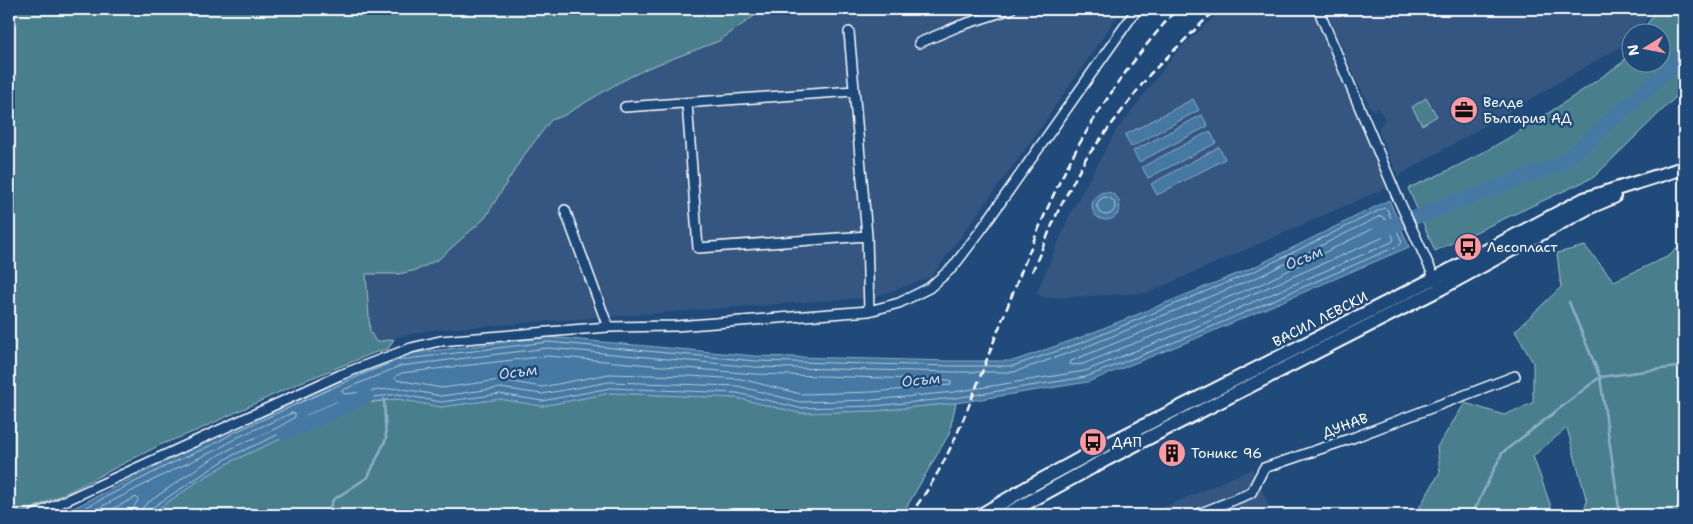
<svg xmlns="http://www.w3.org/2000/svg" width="1693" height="524" viewBox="0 0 1693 524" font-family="'Shantell Sans',sans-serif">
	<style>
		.built { fill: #365681; fill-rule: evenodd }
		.green { fill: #4a7f8d; stroke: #a4bfc6 }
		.water { fill: #4578a2; stroke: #8faec7 }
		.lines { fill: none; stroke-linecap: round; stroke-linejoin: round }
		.shore { stroke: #b5c9da; stroke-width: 1 }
		.stream { stroke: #8faec7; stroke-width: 2.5 }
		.river { stroke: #4578a2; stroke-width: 15 }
		.minor-casing { stroke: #fff; stroke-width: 12 }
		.secondary-casing { stroke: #fff; stroke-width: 16 }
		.minor { stroke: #1f4a7a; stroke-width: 9 }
		.secondary { stroke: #1f4a7a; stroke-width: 12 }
		.rail { stroke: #fff; stroke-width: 2.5; stroke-dasharray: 8 4; stroke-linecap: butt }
		.labels { text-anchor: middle; stroke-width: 5; stroke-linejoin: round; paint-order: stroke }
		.poi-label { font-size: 14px; fill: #fff; stroke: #1f4a7a; text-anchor: start }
		.street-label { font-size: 14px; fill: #fff; stroke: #1f4a7a }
		.water-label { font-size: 15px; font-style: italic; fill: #d0dde8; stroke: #1f4a7a }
	</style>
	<rect width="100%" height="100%" fill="#1f4a7a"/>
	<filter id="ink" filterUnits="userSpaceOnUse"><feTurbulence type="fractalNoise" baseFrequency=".02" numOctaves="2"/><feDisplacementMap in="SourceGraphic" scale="10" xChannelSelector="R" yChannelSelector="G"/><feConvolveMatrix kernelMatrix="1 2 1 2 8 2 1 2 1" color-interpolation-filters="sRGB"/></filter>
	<g filter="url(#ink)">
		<path class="built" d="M764 9H1122L1035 136 931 277 872 298 820 301 431 330 375 342 370 331 366 274H398L522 158 551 120 563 116 618 83 648 68 719 41Z
			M1223 9H1312L1388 187 1147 293 1047 298 1036 294 1072 210 1116 131 1178 50ZM1193 99 1199 110 1131 146 1125 136ZM1210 131 1216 143 1148 178 1143 167ZM1108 192 1116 196 1120 203V208L1114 218 1103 220 1099 219 1092 210 1093 202 1094 198Z
			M1325 9H1653L1638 32H1630V41L1398 176 1379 133V127L1385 119 1378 108 1373 111 1367 104 1369 103 1358 84Z
			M1252 469 1273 515H1146Z"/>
		<path class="green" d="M9 9H764L719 41 648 68 618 83 563 116 551 120 522 158 485 218 439 259 417 270 398 274H366L370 331 376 342 394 339 388 349 374 353 299 383 198 430 160 445 72 490 18 515H9Z
			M1657 9H1684V89L1594 177 1435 251 1408 188C1486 157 1555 110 1623 62L1630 50V62H1660V32H1642Z
			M1426 98 1437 116 1422 125 1412 107Z
			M1585 246 1614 281 1669 256 1675 250 1684 246V515H1581L1587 502 1567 428 1533 456 1554 515H1415L1440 472 1437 447 1465 403 1504 415 1533 403V363L1515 331 1561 287 1557 253Z
			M610 393 737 398 799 413 874 411 956 403 949 434 902 515H149L200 480 232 461 289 435 310 420 337 407 398 399 441 407 500 399 542 406Z"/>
		<path class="water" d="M1193 99 1199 110 1131 147 1125 135Z
			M1202 115 1208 126 1139 162 1133 151Z
			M1210 131 1216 143 1148 178 1142 167Z
			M1219 147 1225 159 1157 195 1151 184Z
			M1092 206a14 14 0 1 1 28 0a14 14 0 1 1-28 0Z
			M1389 200 1409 247 1197 338 1088 382 956 403 874 411 799 413 737 398 610 393 542 406 500 399 441 407 398 399 366 402 337 407 310 420 289 435 232 461 200 480 149 515H60L166 461 211 440 232 427 359 370 397 355 548 337 755 356 951 361H1013L1079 338 1254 267Z"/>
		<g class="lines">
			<path class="shore" d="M1097 206a9 9 0 1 1 18 0a9 9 0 1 1-18 0Z
				M1381 216 1384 218 1394 239 1392 242 1193 328 1085 371 954 392 873 400 800 402 738 386 609 382 542 394 500 388 441 396 399 388 344 394 342 392 343 390 400 366 548 348 755 367 951 372H1014L1083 348 1258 277Z
				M1377 227 1380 228 1384 235 1382 238 1190 321 1083 364 1072 365 1070 364 1071 361 1261 284Z
				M548 356 754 374 950 380 952 383 950 385 873 392 801 394 741 379 690 376 609 374 542 387 500 380 442 388 397 380 395 378 396 376 402 373Z
				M71 515 168 465 214 444 235 432 361 375 398 360 548 342 755 361 951 366H1013L1081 343 1255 271 1384 208 1387 209 1402 242 1400 245 1195 334 1086 377 955 398 874 406 799 408 737 393 610 388 542 401 500 394 441 402 398 394 336 402 307 415 286 431 229 457 150 509 147 515
				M85 515 171 471 216 450 238 437 292 413 295 414V417C274 432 249 439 226 451 198 466 172 486 146 504L142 509 141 515
				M101 515 136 497 138 500 134 507 133 515"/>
			<path class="stream" d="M1569 302 1600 377 1684 366
				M327 515 333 500 368 477 386 439 384 399
				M1474 515V511L1502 453 1600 377 1620 515"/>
			<path class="river" d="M1380 230 1563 163 1675 64 1684 50
				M285 433 366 397"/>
			<g class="minor-casing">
				<path id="minor" d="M1318 9 1396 194 1436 281
					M849 32 867 236 869 311
					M919 43 959 26 1011 9
					M687 103 698 248 867 236
					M625 107 854 91
					M565 210 608 327
					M34 515 340 375 411 348 440 341 608 327 676 326 869 311 899 303 929 288 953 267 981 230 1137 9
					M1196 515 1251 493 1264 468 1355 437 1515 376"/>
			</g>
			<g class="secondary-casing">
				<path id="secondary" d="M981 515 1030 486 1102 447 1435 278 1584 199 1680 169
					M1005 515 1107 459 1440 289 1588 208 1614 197"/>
			</g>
			<use href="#minor" class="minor"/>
			<use href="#secondary" class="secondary"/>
			<path class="rail" d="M1032 272 1059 209 1086 158 1150 74 1216 9
				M909 515C951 465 975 388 999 328 1019 278 1037 229 1060 181 1090 119 1131 60 1177 9"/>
		</g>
	</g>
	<defs>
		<g id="office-disc" transform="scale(1.4375)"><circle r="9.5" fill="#ff9aa2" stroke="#1f4a7a"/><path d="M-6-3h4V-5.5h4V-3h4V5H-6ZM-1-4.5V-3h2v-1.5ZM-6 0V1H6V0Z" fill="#111"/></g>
		<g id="bus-disc" transform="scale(1.4375)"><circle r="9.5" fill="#ff9aa2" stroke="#1f4a7a"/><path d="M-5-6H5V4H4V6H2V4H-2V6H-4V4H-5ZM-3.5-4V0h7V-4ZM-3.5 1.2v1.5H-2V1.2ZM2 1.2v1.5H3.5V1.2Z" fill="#111"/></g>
		<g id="building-disc" transform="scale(1.4375)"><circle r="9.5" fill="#ff9aa2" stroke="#1f4a7a"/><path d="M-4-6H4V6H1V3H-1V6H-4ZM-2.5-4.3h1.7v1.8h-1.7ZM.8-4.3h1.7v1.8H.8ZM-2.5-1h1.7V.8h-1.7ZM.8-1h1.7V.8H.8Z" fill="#111"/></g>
	</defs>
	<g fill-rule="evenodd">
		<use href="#office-disc" x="1464" y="110"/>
		<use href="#bus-disc" x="1468" y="247"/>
		<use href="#bus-disc" x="1093" y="442"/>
		<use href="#building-disc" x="1172" y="453"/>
	</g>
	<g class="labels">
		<g class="poi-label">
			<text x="1483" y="107">Велде<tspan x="1483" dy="16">България АД</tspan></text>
			<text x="1487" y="252">Лесопласт</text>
			<text x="1112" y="447">ДАП</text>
			<text x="1191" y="458">Тоникс 96</text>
		</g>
		<g class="street-label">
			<text transform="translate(1320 319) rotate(-27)" y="5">ВАСИЛ ЛЕВСКИ</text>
			<text transform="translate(1345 425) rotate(-20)" y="5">ДУНАВ</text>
		</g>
		<g class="water-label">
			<text transform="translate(1304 258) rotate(-22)" y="5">Осъм</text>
			<text transform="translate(518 372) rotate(-7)" y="5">Осъм</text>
			<text transform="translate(921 380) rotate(-5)" y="5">Осъм</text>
		</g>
	</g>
	<rect width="1693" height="524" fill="none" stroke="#1f4a7a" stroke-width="30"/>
	<rect x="15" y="15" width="1663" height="494" fill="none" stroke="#fff" stroke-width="2" filter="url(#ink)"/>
	<g transform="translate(1646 48) rotate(260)"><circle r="24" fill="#1f4a7a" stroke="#7992af"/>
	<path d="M0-4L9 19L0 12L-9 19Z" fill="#ff9aa2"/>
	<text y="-8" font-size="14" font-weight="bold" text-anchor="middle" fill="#ffffff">N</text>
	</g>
</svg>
